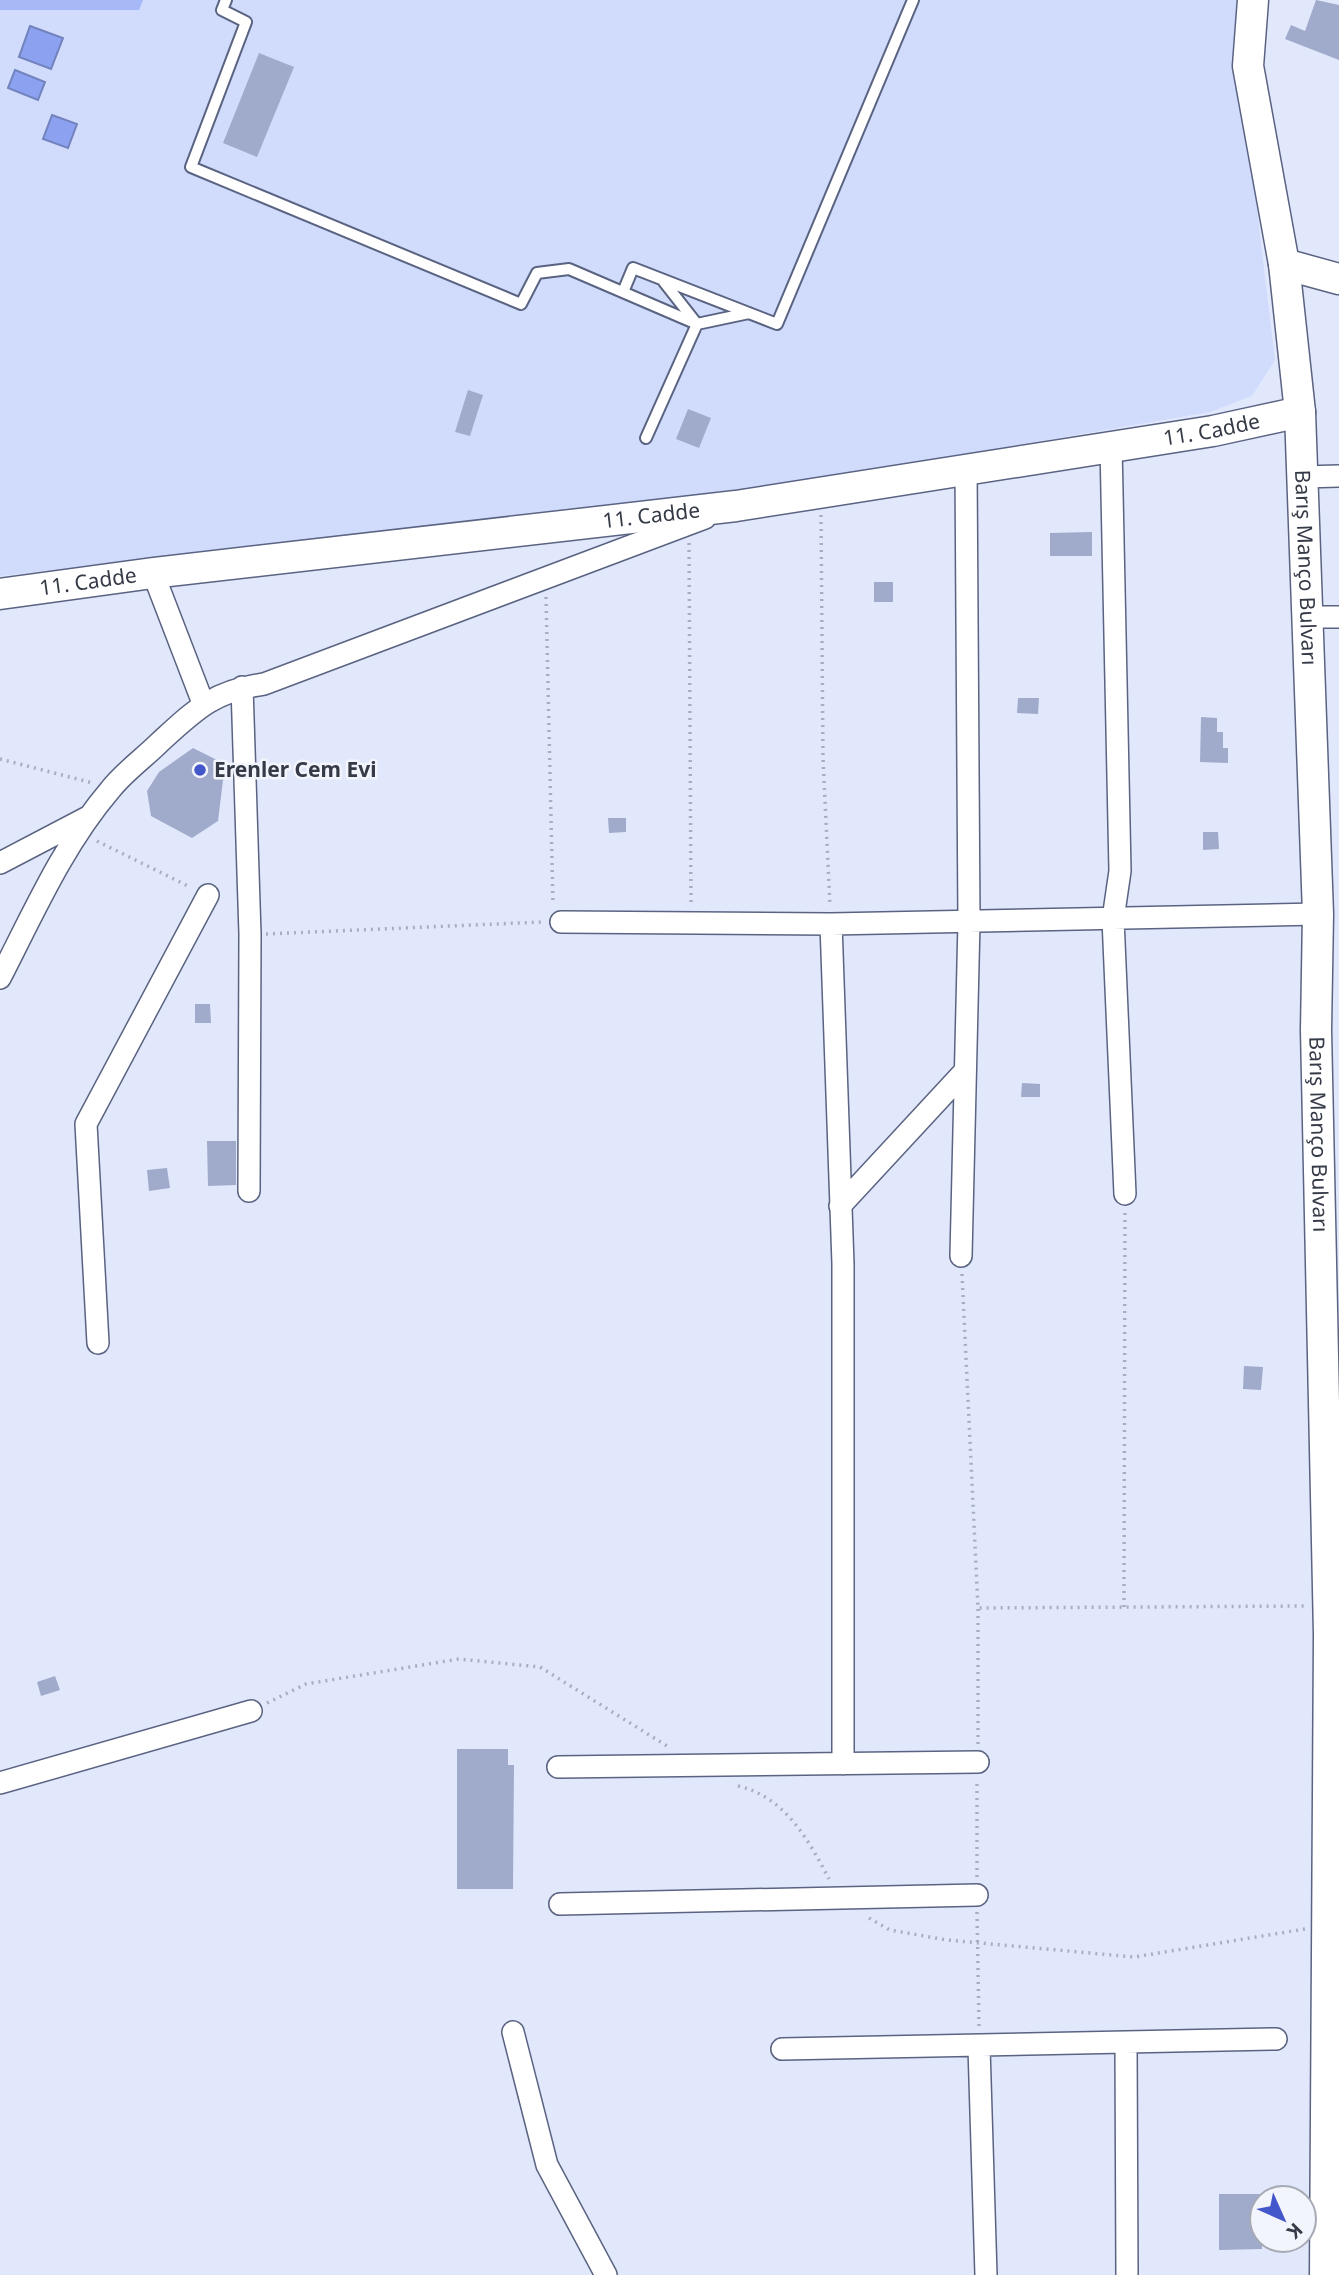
<svg xmlns="http://www.w3.org/2000/svg" width="1339" height="2275" viewBox="0 0 1339 2275" font-family="'Noto Sans',sans-serif">
	<style>
		.built { fill: #d1dcfd }
		.green { fill: #a6b8f5 }
		.water { fill: #8ca1f0; stroke: #7282bd; stroke-width: 2 }
		.building { fill: #a0aacb }
		.lines { fill: none; stroke-linecap: round; stroke-linejoin: round }
		.lane-casing { stroke: #5a6381; stroke-width: 14 }
		.street-casing { stroke: #5a6381; stroke-width: 24 }
		.secondary-casing { stroke: #5a6381; stroke-width: 33 }
		.path { stroke: #a8aec0; stroke-width: 3.5; stroke-dasharray: 2 5; stroke-linecap: butt }
		.lane { stroke: #fff; stroke-width: 10 }
		.street { stroke: #fff; stroke-width: 21 }
		.secondary { stroke: #fff; stroke-width: 30 }
		.poi-dot { fill: #4356ca; stroke: #f3f5fc; stroke-width: 2.5 }
		.labels { text-anchor: middle; stroke-width: 5; stroke-linejoin: round; paint-order: stroke }
		.street-label { font-size: 21px; fill: #353a47; stroke: #f3f5fc }
		.poi-label { font-size: 21px; font-weight: bold; fill: #353a47; stroke: #f3f5fc; text-anchor: start }
	</style>
	<rect width="100%" height="100%" fill="#e1e8fc"/>
	<path class="built" d="M143 0H1243L1239 59 1275 360 1252 396 1210 412 738 493 0 576V10H138Z"/>
	<path class="green" d="M0 0H143L139 10H0Z"/>
	<path class="water" d="M30 26 63 38 51 69 19 57Z
		M15 70 45 82 38 100 8 88Z
		M52 115 77 124 68 148 43 139Z"/>
	<path class="building" d="M1316 0 1339 5V60L1285 39 1291 25 1305 31Z
		M259 53 294 67 257 157 223 143Z
		M468 390 483 395 470 436 455 432Z
		M688 409 711 418 699 448 676 439Z
		M1092 532V556H1050V533Z
		M874 582H893V602H874Z
		M1018 698H1039L1038 714 1017 713Z
		M1201 717 1217 718V732H1223V748H1228V763L1200 762Z
		M193 748 225 764 218 821 192 838 151 816 147 791 159 772Z
		M608 818H626V832L609 833Z
		M1203 832H1218L1219 849 1203 850Z
		M195 1004H210L211 1023H195Z
		M1022 1083 1040 1084V1097H1021Z
		M207 1141H236V1185L208 1186Z
		M167 1168 170 1188 149 1191 147 1170Z
		M1244 1366 1263 1367 1261 1390 1243 1389Z
		M55 1676 60 1690 41 1696 37 1682Z
		M457 1749H508V1765H514L513 1889H457Z
		M1219 2194H1262V2249L1219 2250Z"/>
	<g class="lines">
		<g class="lane-casing">
			<path id="lane" d="M226 0 222 10 246 22 191 167 521 304 537 273 569 269 697 324 646 438
				M664 282 697 324 749 313
				M623 292 633 268 777 324 913 0"/>
		</g>
		<g class="street-casing">
			<path id="street" d="M1111 446 1120 871 1113 919 1125 1194
				M1302 477 1339 476
				M153 573 203 703
				M1307 617H1339
				M242 687 250 934 249 1191
				M0 863 88 817
				M561 922 831 924 1318 914
				M831 924 843 1264V1764
				M0 978C33 914 63 845 110 790 124 772 144 758 160 742 196 709 214 691 264 684L705 518
				M840 1206 965 1071
				M961 1256 969 922 966 467
				M98 1343 86 1124 208 895
				M558 1767 978 1762
				M0 1783 251 1711
				M560 1904 977 1895
				M513 2032 547 2165 606 2275
				M1126 2043 1127 2275
				M979 2047 986 2275
				M782 2049 1276 2039"/>
		</g>
		<g class="secondary-casing">
			<g id="secondary">
				<path id="s1" d="M1253 0 1248 66 1284 264 1300 412 1318 914 1316 1030 1329 1635 1325 2275"/>
				<path d="M1284 264 1339 279"/>
				<path id="s2" d="M0 594 153 573 736 506 1213 431 1300 412"/>
			</g>
		</g>
		<path class="path" d="M821 515 823 758 830 906
			M689 543 691 906
			M546 597 553 905
			M0 759 93 783
			M97 841 190 887
			M266 934 542 922
			M962 1274 978 1608 1305 1606
			M1124 1607 1125 1210
			M267 1703 306 1684 459 1659 540 1667 667 1746
			M978 1744V1608
			M738 1786C785 1797 808 1839 829 1879
			M977 1877V1779
			M977 1912 979 2027
			M869 1918 890 1930 947 1940 1134 1957 1305 1929"/>
		<use href="#lane" class="lane"/>
		<use href="#street" class="street"/>
		<use href="#secondary" class="secondary"/>
	</g>
	<circle class="poi-dot" cx="200" cy="770" r="7"/>
	<g class="labels">
		<g class="street-label">
			<text dy="7" stroke="none"><textPath href="#s2" startOffset="1223">11. Cadde</textPath></text>
			<text dy="7" stroke="none"><textPath href="#s2" startOffset="656">11. Cadde</textPath></text>
			<text dy="7" stroke="none"><textPath href="#s1" startOffset="572">Barış Manço Bulvarı</textPath></text>
			<text dy="7" stroke="none"><textPath href="#s2" startOffset="89">11. Cadde</textPath></text>
			<text dy="7" stroke="none"><textPath href="#s1" startOffset="1139">Barış Manço Bulvarı</textPath></text>
		</g>
		<g class="poi-label">
			<text x="214" y="777">Erenler Cem Evi</text>
		</g>
	</g>
	<g transform="translate(1283 2219) rotate(135)"><circle r="33" fill="#f3f5fc" stroke="#a7aab4" stroke-width="2"/>
	<path d="M0-5L12 26L0 18L-12 26Z" fill="#4356ca"/>
	<text y="-10" font-size="19" font-weight="bold" text-anchor="middle" fill="#353a47">K</text>
	</g>
</svg>
